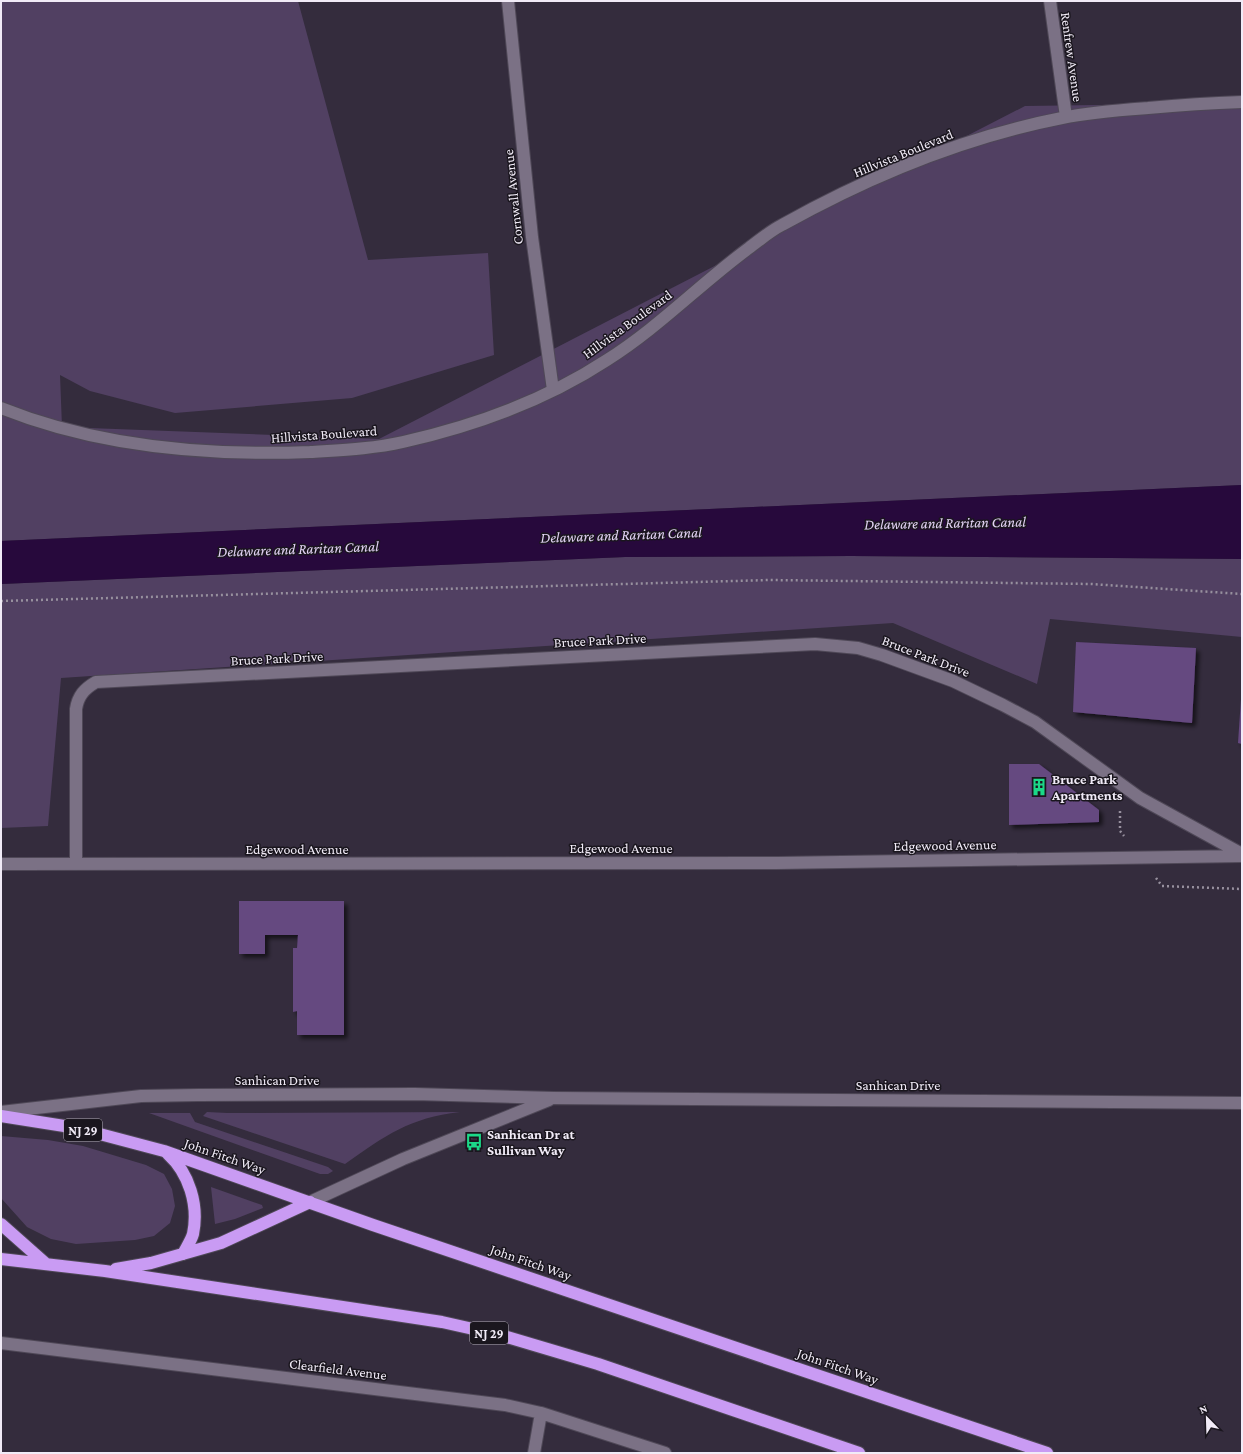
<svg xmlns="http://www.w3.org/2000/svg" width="1243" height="1454" viewBox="0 0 1243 1454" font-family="'Crimson Pro',serif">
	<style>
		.green { fill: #514062 }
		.water { fill: #27093c }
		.building { fill: #654880; filter: url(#shadow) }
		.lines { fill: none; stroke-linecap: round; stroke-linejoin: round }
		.street-casing { stroke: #4f4857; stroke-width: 14 }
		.secondary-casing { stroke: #4f4857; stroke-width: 14 }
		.highway-casing { stroke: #4f4857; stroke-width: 14 }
		.path { stroke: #97909e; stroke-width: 2.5; stroke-dasharray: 2 3; stroke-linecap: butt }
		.street { stroke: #7b7185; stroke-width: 12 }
		.secondary { stroke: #7b7185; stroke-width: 12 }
		.highway { stroke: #c99bf3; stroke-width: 12 }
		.labels { text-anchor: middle; stroke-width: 3; stroke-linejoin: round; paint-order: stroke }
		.shield { fill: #1a161e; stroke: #b0abb6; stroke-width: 1 }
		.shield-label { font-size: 13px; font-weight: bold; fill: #f1ebf7 }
		.street-label { font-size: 14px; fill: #f1ebf7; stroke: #1a161e }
		.poi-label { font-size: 14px; font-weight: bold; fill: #f1ebf7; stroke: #1a161e; text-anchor: start }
		.water-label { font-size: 15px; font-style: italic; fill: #e3d3f5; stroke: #1a161e }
	</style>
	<defs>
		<filter id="shadow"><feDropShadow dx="3.5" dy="3.5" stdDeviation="2" flood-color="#0009"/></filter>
	</defs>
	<rect width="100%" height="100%" fill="#342c3d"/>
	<path class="green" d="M1 1H298L368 260 488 253 494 355 352 398 175 413 90 391 60 375 62 427 379 439 1025 106 1242 103V485L1 541Z
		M851 556 1242 559V637L1050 619 1037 684 893 623 61 678 48 826 1 828V584L625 557Z
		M207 1112 227 1113 460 1112C409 1118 386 1135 345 1164L203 1116Z
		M149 1113H190L195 1122 328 1167 333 1171 328 1174H320Z
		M1 1136 48 1140 83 1146 146 1165 164 1174 172 1189 175 1206 170 1223 154 1236 135 1240 76 1244 51 1239 27 1227 1 1198Z
		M211 1187 262 1205 263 1208 235 1219 215 1224Z"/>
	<path class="water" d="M1242 485V559L851 556 625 557 1 584V541Z"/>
	<path class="building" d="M1076 642 1196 648 1192 723 1073 712Z
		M1241 699H1242V744L1238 743Z
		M1009 764H1039L1099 810V822L1009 825Z
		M239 901H344V1035H297V1011L293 1012V948H297L298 935H265V954H239Z"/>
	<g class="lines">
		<g class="street-casing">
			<path id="street" d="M508 1 532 237 553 390
				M1050 1 1066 117
				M1 408C98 447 206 456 310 452 341 450 372 449 403 442 474 426 546 400 607 360 658 328 700 284 749 248 760 240 770 231 782 225 868 177 965 137 1062 118 1090 112 1120 110 1148 108 1180 105 1211 103 1242 102
				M1 864 777 863 1242 856
				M76 864V709C78 696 84 689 96 682L815 644 858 648 882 655 953 681 1003 705 1035 722 1140 798 1242 854
				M1 1343 505 1405 541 1413 665 1453
				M534 1453 541 1413"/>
		</g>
		<g class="secondary-casing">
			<path id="secondary" d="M1 1112 141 1096 198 1095 415 1094 554 1098 1242 1103
				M310 1202 403 1159 549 1100"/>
		</g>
		<g class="highway-casing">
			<path id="highway" d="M1 1116 77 1128 164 1151 373 1225 1047 1453
				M168 1154C189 1173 199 1205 193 1234 191 1241 186 1248 183 1254
				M1 1224 45 1263
				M1 1259 105 1271 442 1322 500 1335 598 1364 859 1453
				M116 1269 151 1263 221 1243 310 1202"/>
		</g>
		<path class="path" d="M1 601 770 580 1091 584 1242 594
			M1120 811V831L1124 836
			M1156 878 1162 886 1242 889"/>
		<use href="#street" class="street"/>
		<use href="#secondary" class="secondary"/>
		<use href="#highway" class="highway"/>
	</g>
	<defs>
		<g id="building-bare" transform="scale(1.38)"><path d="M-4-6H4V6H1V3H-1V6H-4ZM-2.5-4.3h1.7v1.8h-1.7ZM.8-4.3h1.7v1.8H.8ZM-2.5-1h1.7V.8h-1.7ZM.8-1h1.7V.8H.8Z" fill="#1bd988" stroke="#1a161e" stroke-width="2.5" paint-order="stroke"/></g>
		<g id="bus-bare" transform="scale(1.38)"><path d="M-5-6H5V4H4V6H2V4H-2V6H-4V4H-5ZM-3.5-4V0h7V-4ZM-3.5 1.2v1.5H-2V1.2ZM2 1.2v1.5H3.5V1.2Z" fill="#1bd988" stroke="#1a161e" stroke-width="2.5" paint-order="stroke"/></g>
	</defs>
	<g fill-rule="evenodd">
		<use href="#building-bare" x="1039" y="787"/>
		<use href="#bus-bare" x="474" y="1142"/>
	</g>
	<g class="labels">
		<g class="shield">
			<rect x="64" y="1119" width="38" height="22" rx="3"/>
			<rect x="470" y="1322" width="38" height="22" rx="3"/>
		</g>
		<g class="shield-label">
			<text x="83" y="1135">NJ 29</text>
			<text x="489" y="1338">NJ 29</text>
		</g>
		<g class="street-label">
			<text transform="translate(1072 57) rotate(82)" y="5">Renfrew Avenue</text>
			<text transform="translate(903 153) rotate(-22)" y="5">Hillvista Boulevard</text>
			<text transform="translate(513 197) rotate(-96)" y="5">Cornwall Avenue</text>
			<text transform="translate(627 324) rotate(-36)" y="5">Hillvista Boulevard</text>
			<text transform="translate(324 434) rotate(-4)" y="5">Hillvista Boulevard</text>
			<text transform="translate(600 640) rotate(-3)" y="5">Bruce Park Drive</text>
			<text transform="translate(926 656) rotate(21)" y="5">Bruce Park Drive</text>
			<text transform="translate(277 658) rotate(-3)" y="5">Bruce Park Drive</text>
			<text transform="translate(945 845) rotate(-1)" y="5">Edgewood Avenue</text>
			<text x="621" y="853">Edgewood Avenue</text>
			<text x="297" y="854">Edgewood Avenue</text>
			<text x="277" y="1085">Sanhican Drive</text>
			<text x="898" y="1090">Sanhican Drive</text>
			<text transform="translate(225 1156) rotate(19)" y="5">John Fitch Way</text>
			<text transform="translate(531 1262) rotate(19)" y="5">John Fitch Way</text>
			<text transform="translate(838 1366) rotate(19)" y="5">John Fitch Way</text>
			<text transform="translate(338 1369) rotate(7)" y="5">Clearfield Avenue</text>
		</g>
		<g class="poi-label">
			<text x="1052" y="784">Bruce Park<tspan x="1052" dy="16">Apartments</tspan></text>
			<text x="487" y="1139">Sanhican Dr at<tspan x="487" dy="16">Sullivan Way</tspan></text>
		</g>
		<g class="water-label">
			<text transform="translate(945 523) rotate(-1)" y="5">Delaware and Raritan Canal</text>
			<text transform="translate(621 535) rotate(-2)" y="5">Delaware and Raritan Canal</text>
			<text transform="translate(298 549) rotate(-2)" y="5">Delaware and Raritan Canal</text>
		</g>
	</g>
	<rect width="1243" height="1454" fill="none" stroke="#f1ebf7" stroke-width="4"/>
	<g transform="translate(1207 1418) rotate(337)" stroke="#1a161e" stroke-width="3" paint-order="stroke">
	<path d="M0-3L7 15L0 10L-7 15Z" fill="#f1ebf7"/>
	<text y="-6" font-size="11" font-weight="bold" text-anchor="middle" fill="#f1ebf7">N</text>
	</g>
</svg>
